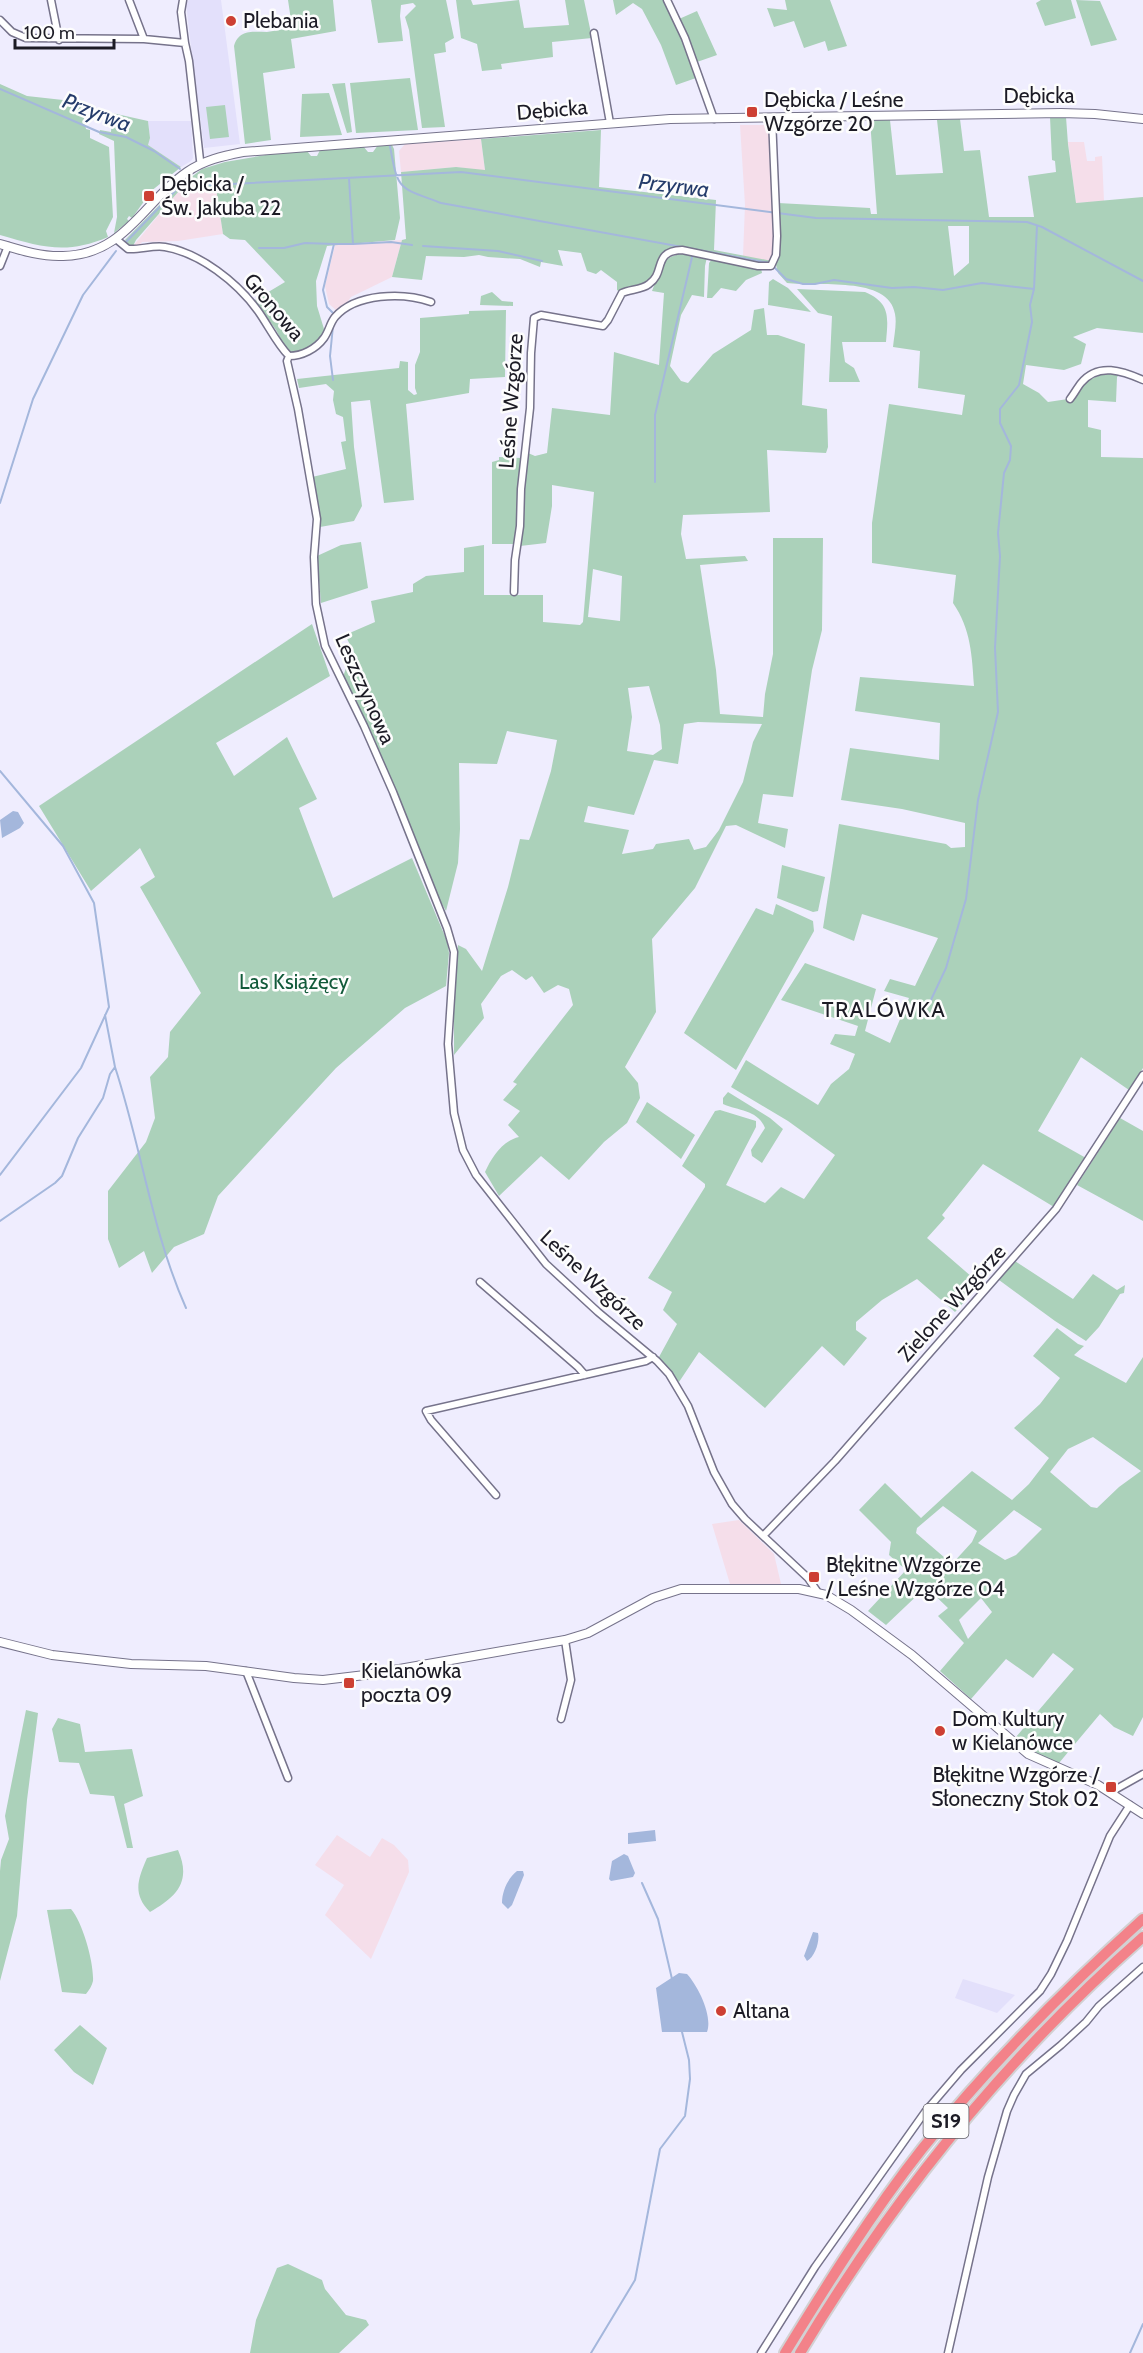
<svg xmlns="http://www.w3.org/2000/svg" width="1143" height="2353" viewBox="0 0 1143 2353" font-family="Cabin,sans-serif">
	<style>
		.built { fill: #e3e0fb }
		.industrial { fill: #f5deea }
		.green { fill: #abd1ba; fill-rule: evenodd }
		.water { fill: #a4b7dc }
		.lines { fill: none; stroke-linecap: round; stroke-linejoin: round }
		.stream { stroke: #a4b7dc; stroke-width: 2 }
		.minor-casing { stroke: #76738b; stroke-width: 9 }
		.tertiary-casing { stroke: #76738b; stroke-width: 10 }
		.motorway-casing { stroke: #d2d1d3; stroke-width: 14 }
		.minor { stroke: #fff; stroke-width: 6 }
		.tertiary { stroke: #fff; stroke-width: 8 }
		.motorway { stroke: #f38289; stroke-width: 10 }
		.poi-dot { fill: #cd4033; stroke: #fdfdfd; stroke-width: 2 }
		.labels { text-anchor: middle; stroke-width: 5; stroke-linejoin: round; paint-order: stroke }
		.shield { fill: #fdfdfd; stroke: #605f66; stroke-width: 1.5 }
		.shield-label { font-size: 20px; font-weight: bold; fill: #1c1b25 }
		.poi-label { font-size: 21px; fill: #1c1b25; stroke: #fdfdfd; text-anchor: start }
		.street-label { font-size: 21px; fill: #1c1b25; stroke: #fdfdfd }
		.park-label { font-size: 21px; fill: #125a3a; stroke: #fdfdfd }
		.water-label { font-size: 22px; font-style: italic; fill: #253c6b; stroke: #fdfdfd }
		.neighbourhood-label { font-size: 22px; letter-spacing: 1.5px; fill: #1c1b25; stroke: #fdfdfd }
	</style>
	<rect width="100%" height="100%" fill="#efedfe"/>
	<path class="built" d="M189 0H221L240 144 204 148 192 56 186 3Z
		M148 121H191L193 158 191 161 181 167 147 145 150 138Z
		M963 1979 1015 1995 997 2013 955 1998Z"/>
	<path class="industrial" d="M740 125H768L773 180 774 251 769 261 743 256 745 205Z
		M481 139 485 171 456 167 401 172 399 151 405 144Z
		M1068 142H1084L1087 161H1095V157L1102 156 1104 201 1076 203Z
		M191 182 202 188H216L223 234 178 241 142 242 139 246H133L176 194Z
		M402 240 392 277 351 297 344 307 337 311 329 304 325 286 335 245Z
		M739 1520 774 1554 781 1584H730L712 1524Z
		M337 1835 370 1857 382 1838 394 1845 408 1860 409 1872 371 1959 325 1915 344 1885 315 1865Z"/>
	<path class="green" d="M288 0H333L336 31 291 39 295 68 263 73 271 140 245 144 234 46C239 29 253 32 267 32 275 31 284 29 292 27Z
		M371 0H446L454 38 445 43 446 52 434 54 445 127 422 128 409 30 405 17 416 6 413 3 401 5 400 16 403 41 378 43Z
		M456 0H471L473 5 519 0 524 28 569 25 565 0H584L592 38 552 42 553 57 501 64 502 69 482 71 477 44 461 38Z
		M613 0H664L681 35 696 78 676 85 661 45 642 9 633 3 616 15Z
		M785 0H830L847 46 828 51 825 41 804 48 794 21 774 27 767 8 787 10Z
		M1041 0H1071L1076 18 1045 26 1036 3Z
		M1076 0 1100 1 1117 40 1091 46Z
		M697 11 717 55 697 62 679 19Z
		M410 78 418 130 356 133 350 83Z
		M345 83 352 132 347 133 332 84Z
		M0 84 27 96 81 102 86 129 90 130V138L109 147 113 217 106 231 108 237C66 255 42 247 0 235Z
		M329 93 342 135 300 137 302 94Z
		M225 105 229 137 210 139 206 107Z
		M112 113 148 121 150 138 148 145 181 167 145 196V200L132 218 129 216 127 219 129 221 114 233 117 217 114 141 99 134 100 130 111 132Z
		M1050 117H1066L1068 144 1076 203 1143 197V333L1097 328 1073 337 1086 344 1081 364 1064 370 1026 365 1023 384 1039 393 1048 402 1068 399V403L1076 397 1086 381 1113 370 1120 374 1117 377 1116 402 1088 400V427L1101 430V457L1143 458V1068L1129 1090 1081 1057 1038 1131 1086 1158 1054 1207 983 1164 942 1215 945 1218 927 1238 980 1284 955 1312 917 1279 882 1300 856 1322V1330L867 1338 844 1366 822 1346 765 1408 699 1352 679 1382 659 1357 677 1324 663 1310 672 1292 648 1278 705 1187V1184L682 1166 715 1111 720 1110 756 1121V1127L726 1185 765 1203 781 1187 804 1199 835 1155 788 1121 731 1087 746 1060 818 1105 831 1084 849 1069 855 1054 830 1044 835 1034 855 1036 858 1026 781 1000 805 963 876 989 865 1031 890 1043 909 998 884 991 890 979 915 986 938 938 862 914 854 941 823 928 839 824 946 844 951 848 965 847V823L902 809 841 800 850 748 939 760 940 723 855 711 860 677 974 686C972 656 971 629 953 603L956 575 872 563V523L889 404 962 415 965 395 918 388 920 351 893 347C894 336 897 324 895 314 889 275 816 287 787 283L778 273 776 265 779 242 778 203 870 208 871 214H877L870 120H890L896 175 943 173 937 120 960 119 964 151 980 150 989 217H1034L1028 176 1056 172 1055 161 1052 160ZM948 226H969V263L954 276Z
		M601 130 599 187 716 200 714 250 772 261 766 265 672 248C667 255 652 280 647 283 639 288 628 288 620 292L617 290V282L601 270 596 274 587 271 581 253 558 250 563 266 541 262 540 267 520 259 488 257 479 255 464 257 426 256 422 280 392 277 402 240 406 239 401 172 456 167 485 170 481 139Z
		M378 145H392L394 149 400 218 395 240 327 246 316 281 317 306 324 329 323 335 311 347 301 352 288 353 276 330 255 300 285 282 245 240 230 239 223 234 216 188H202L191 182 183 188 182 184 202 169 225 162 277 153 307 151 311 156H317L320 150 363 146 368 152H373Z
		M174 190 179 191 136 240 133 246H139L129 247 125 240Z
		M692 253 707 257 705 266 704 297 692 295 681 315 670 366 681 381 688 383 713 354 751 330 754 310 764 308 767 335H778L805 344 802 405 827 409 828 447 826 453 767 450 770 512 683 515 681 534 686 559 745 556 748 561 700 565 716 670 720 714 763 717 765 694 773 654V538H823L822 630 812 670 793 797 763 794 758 823 788 829 785 848 736 825 726 826 695 888 652 939 656 1012 625 1067 638 1083 640 1098 627 1123 604 1142 569 1180 541 1156 499 1196 485 1172C492 1157 502 1141 519 1137L508 1125 520 1111 503 1100 517 1084 513 1082 573 1005 569 989 558 985 544 993 532 976 526 980 512 970 501 976 481 1004 484 1018 454 1055V988L458 945 466 949 482 971 508 887 520 839 529 840 531 835 551 771 557 740 507 731 497 764 459 763 460 829 458 863 446 911 432 886 368 727 343 677 347 665 359 662 345 635 375 622 371 601 413 592V584L426 576 464 572V548L484 545V595H543V622L580 625 583 622 594 492 552 485V506L546 543 520 546 524 477 528 453 535 456 547 453 552 408 610 415 614 352 659 365 664 293 652 291C663 265 660 254 692 253ZM593 569 622 576 620 621 588 617ZM649 686 660 725 662 749 653 755 627 751 632 717 628 688ZM698 722 762 724 753 742 743 782 719 830 706 847 694 850 689 839 656 844 653 849 622 854 629 830 584 822 588 806 634 815 654 760 678 764 684 724Z
		M713 258 761 268 762 273 746 280 736 291 721 288 712 298H707L709 263Z
		M773 279 788 288 811 312 768 305 769 282Z
		M797 289 865 292C891 303 888 318 886 342H842L845 362 854 368 860 382H829L832 316 818 313Z
		M492 292 502 301 513 302V306L480 305 481 296Z
		M506 310 505 377 470 379 469 393 406 404 414 500 384 503 370 400 351 402 354 447 362 506 354 521 320 527 315 483 312 477 346 469 341 442 346 441 343 417 336 414 333 400 334 391 326 384 299 388 297 379 399 368 400 361 408 362V390L414 395 417 394 415 388V365L420 352V318L469 314V311Z
		M499 457 523 458 518 479V535L515 544H492V462L499 460Z
		M361 542 368 588 321 603 317 556 341 545Z
		M312 624 330 676 216 743 234 776 287 737 317 799 299 808 333 898 412 858 447 941 449 953 446 986 405 1008 336 1068 218 1196 204 1234 174 1247 152 1273 144 1251 119 1268 108 1239V1191L146 1142 155 1118 150 1077 168 1057 170 1032 201 993 140 887 155 877 140 848 91 891 39 806Z
		M782 865 825 877 818 911 813 912 777 898Z
		M776 904 813 921 814 931 736 1070 684 1033 756 908 773 915Z
		M728 1092 770 1118 783 1129 762 1163 752 1156 751 1150 765 1128C758 1110 739 1111 723 1104V1098Z
		M647 1102 695 1135 681 1159 636 1122Z
		M1120 1118 1143 1131V1221L1077 1185Z
		M1015 1261 1073 1299 1093 1274 1117 1290 1125 1285 1124 1293 1120 1294 1099 1327 1086 1341 1055 1321 999 1280Z
		M1057 1328 1078 1344 1084 1346 1074 1355 1126 1383 1143 1357V1717L1133 1736 1114 1727 1100 1714 1059 1763 1035 1753 1016 1737 1074 1669 1053 1653 1033 1678 1006 1659 971 1699 940 1671 964 1643 938 1616 948 1608 926 1587 886 1625 868 1611 906 1570 889 1555 891 1542 859 1510 885 1483 921 1518 972 1471 1012 1500 1029 1484 1049 1458 1014 1428 1040 1404 1060 1378 1033 1356ZM1093 1437 1141 1471 1119 1487 1097 1508 1091 1507 1050 1472 1068 1449ZM943 1506 977 1531 972 1542 952 1564 916 1533 917 1528ZM1014 1510 1042 1529 1016 1555 1005 1560 978 1543ZM981 1598 992 1612 968 1639 959 1620Z
		M26 1710 38 1713 27 1800 17 1916 0 1981V1871L1 1860 9 1839 5 1816Z
		M58 1718 80 1724 85 1752 132 1749 143 1796 124 1804 133 1848H127L114 1796 90 1794 79 1763 59 1762 52 1729Z
		M178 1850C192 1882 176 1897 150 1912 132 1894 138 1879 147 1858Z
		M71 1909C83 1923 94 1963 93 1981 92 1986 89 1990 86 1994L62 1992 47 1910Z
		M80 2025 107 2048 93 2085 74 2072 54 2050Z
		M288 2264 322 2280 325 2289 346 2315 366 2320 369 2325 339 2353H250L256 2320 277 2268Z"/>
	<path class="water" d="M13 811 18 812 24 823 20 828 2 838 0 820Z
		M655 1830 656 1841 628 1844V1833Z
		M624 1854 628 1856 635 1873 633 1877 611 1881 609 1879 612 1861Z
		M517 1871H523L524 1875 512 1905 508 1909 502 1903C502 1891 508 1878 517 1871Z
		M813 1932 818 1933C820 1941 815 1957 807 1961L804 1956Z
		M679 1973 687 1974C698 1986 713 2016 707 2032H662L656 1988Z"/>
	<g class="lines">
		<path class="stream" d="M0 89 99 132 126 137 154 151 180 169
			M359 139 389 137
			M390 146C398 192 399 187 441 203L770 263 786 279 803 284H815L834 280 892 288 914 287 943 290 982 283 1034 289 1037 226
			M189 178 202 184 212 185 461 172 816 218 1027 222 1042 227 1143 281
			M126 242 175 191
			M353 244 391 242 412 245
			M423 246 498 251 542 261
			M259 248H284L305 243 334 244
			M334 314 327 307 323 290 334 244H353L349 178
			M333 380 330 356 333 326
			M655 482V415L693 253
			M0 503 33 399 83 295 116 251
			M0 771 63 846 94 903 109 1007 81 1068 0 1175
			M929 1004 946 968 966 899 978 800 998 712 995 648 1000 556 998 533 1004 473 1010 460 1011 446 1000 423V409L1019 385 1032 322 1030 305 1034 289
			M115 1067C141 1146 152 1232 186 1308
			M0 1221 55 1183 62 1176 78 1138 103 1098 110 1074 115 1067 105 1015
			M642 1883 658 1919 672 1979
			M591 2353 635 2280 660 2149 685 2116 690 2079 689 2060 682 2032
			M1130 2353 1143 2324"/>
		<g class="minor-casing">
			<path id="minor" d="M51 0 59 40
				M129 0 144 39
				M183 0 181 12 185 43
				M667 0 685 38 714 119
				M0 20 12 32 26 38 144 39 185 43 189 61 200 160 202 163
				M594 33 610 123
				M116 239 128 249C140 250 153 245 165 247 200 253 237 282 258 311 268 325 277 344 289 356 302 356 316 349 324 338 329 331 330 323 335 317 356 293 403 292 431 302
				M0 266 8 246
				M289 356 287 361 298 409 317 519 314 557 316 604 325 646 364 726 393 792 447 928 454 952 448 1044 454 1113 463 1150 476 1175 546 1264 598 1312 657 1361 669 1374 688 1406 714 1472 732 1504 745 1519 808 1578 817 1591
				M1070 399C1074 394 1077 388 1081 383 1098 362 1123 371 1143 380
				M514 592 515 560 520 526 521 489 530 408 531 353 534 318 541 315 603 326 608 320 622 293C630 289 642 290 649 284 666 273 652 251 682 250L758 266H771L776 255 777 236 772 118
				M480 1282 578 1367 585 1375
				M496 1495 431 1420 426 1411 646 1361 653 1357
				M763 1536 835 1461 1056 1209 1143 1075
				M246 1671 288 1778
				M561 1719 571 1680 565 1640
				M1111 1792 1143 1774
				M761 2353 815 2267 925 2112 961 2070 1040 1991 1051 1974 1067 1941 1110 1836 1130 1805
				M948 2353 988 2177 1007 2111 1014 2095 1026 2074 1061 2045 1086 2022 1099 2006 1143 1967"/>
		</g>
		<g class="tertiary-casing">
			<path id="tertiary" d="M0 244C20 250 41 257 63 256 125 255 143 202 187 172 204 160 223 156 243 152L670 119 1061 113 1095 114 1143 119
				M0 1642 52 1655 131 1664 206 1666 294 1678 323 1680 365 1675 565 1640 588 1633 653 1598 681 1589H799L826 1595 851 1610 912 1655 1028 1754 1098 1785 1143 1814"/>
		</g>
		<g class="motorway-casing">
			<path id="motorway" d="M785 2353C828 2283 871 2214 922 2149 989 2065 1064 1990 1143 1919
				M800 2353C894 2196 1005 2058 1143 1937"/>
		</g>
		<use href="#minor" class="minor"/>
		<use href="#tertiary" class="tertiary"/>
		<use href="#motorway" class="motorway"/>
	</g>
	<g class="poi-dot">
		<circle cx="231" cy="21" r="6"/>
		<rect x="746" y="106" width="12" height="12" rx="3"/>
		<rect x="143" y="190" width="12" height="12" rx="3"/>
		<rect x="808" y="1571" width="12" height="12" rx="3"/>
		<rect x="343" y="1677" width="12" height="12" rx="3"/>
		<circle cx="940" cy="1731" r="6"/>
		<rect x="1105" y="1781" width="12" height="12" rx="3"/>
		<circle cx="721" cy="2011" r="6"/>
	</g>
	<g class="labels">
		<rect class="shield" x="923.5" y="2104" width="45" height="34" rx="4.5"/>
		<g class="shield-label">
			<text x="946" y="2128">S19</text>
		</g>
		<g class="poi-label">
			<text x="243" y="28">Plebania</text>
			<text x="764" y="107">Dębicka / Leśne<tspan x="764" dy="24">Wzgórze 20</tspan></text>
			<text x="161" y="191">Dębicka /<tspan x="161" dy="24">Św. Jakuba 22</tspan></text>
			<text x="826" y="1572">Błękitne Wzgórze<tspan x="826" dy="24">/ Leśne Wzgórze 04</tspan></text>
			<text x="361" y="1678">Kielanówka<tspan x="361" dy="24">poczta 09</tspan></text>
			<text x="952" y="1726">Dom Kultury<tspan x="952" dy="24">w Kielanówce</tspan></text>
			<text x="1099" y="1782" text-anchor="end">Błękitne Wzgórze /<tspan x="1099" dy="24">Słoneczny Stok 02</tspan></text>
			<text x="733" y="2018">Altana</text>
		</g>
		<g class="street-label">
			<text x="1039" y="103">Dębicka</text>
			<text transform="translate(552 110) rotate(-5)" y="7">Dębicka</text>
			<text transform="translate(274 307) rotate(50)" y="7">Gronowa</text>
			<text transform="translate(511 401) rotate(-86)" y="7">Leśne Wzgórze</text>
			<text transform="translate(365 689) rotate(66)" y="7">Leszczynowa</text>
			<text transform="translate(593 1280) rotate(43)" y="7">Leśne Wzgórze</text>
			<text transform="translate(952 1303) rotate(-48)" y="7">Zielone Wzgórze</text>
		</g>
		<g class="park-label">
			<text x="294" y="989">Las Książęcy</text>
		</g>
		<g class="water-label">
			<text transform="translate(97 112) rotate(21)" y="8">Przyrwa</text>
			<text transform="translate(674 185) rotate(7)" y="8">Przyrwa</text>
		</g>
		<g class="neighbourhood-label">
			<text x="884" y="1017">TRALÓWKA</text>
		</g>
	</g>
	<path d="M15 39v9h99v-9" fill="none" stroke="#1c1b25" stroke-width="3"/>
	<text x="24" y="39" font-size="18" fill="#1c1b25" stroke="#fdfdfd" stroke-width="4.5" paint-order="stroke">100 m</text>
</svg>
